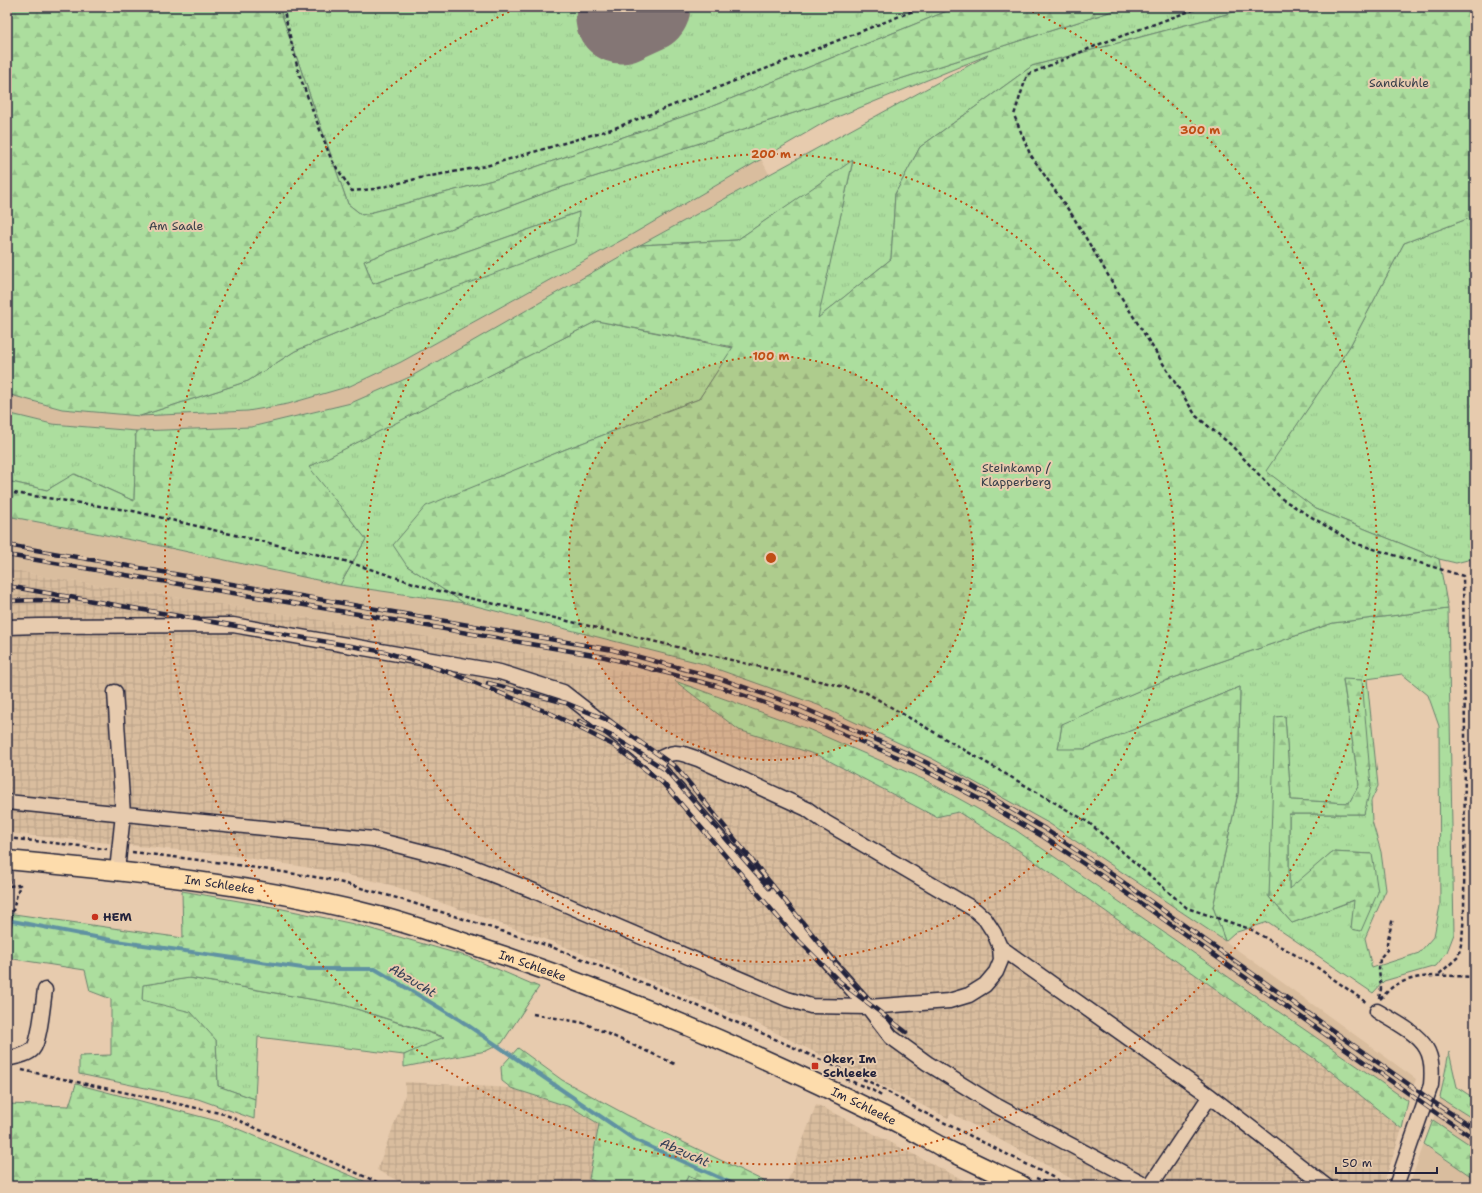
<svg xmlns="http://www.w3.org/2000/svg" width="1482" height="1193" viewBox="0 0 1482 1193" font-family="'Shantell Sans',sans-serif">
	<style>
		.built { fill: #d9bd9e }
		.industrial { fill: url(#industrial-grid) }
		.grass { fill: url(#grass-tufts); stroke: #67806c; fill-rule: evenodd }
		.forest { fill: url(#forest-firs); stroke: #67806c }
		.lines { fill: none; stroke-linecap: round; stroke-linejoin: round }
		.stream { stroke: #6192a2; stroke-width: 4 }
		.runway { stroke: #847674; stroke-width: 91 }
		.minor-casing { stroke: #22223b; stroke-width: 17 }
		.major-casing { stroke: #22223b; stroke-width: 21 }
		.path { stroke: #22223b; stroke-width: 2.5; stroke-dasharray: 4 3; stroke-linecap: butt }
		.minor { stroke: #e7cbae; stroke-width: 14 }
		.major { stroke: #fddcac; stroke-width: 18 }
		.rail-casing { stroke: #22223b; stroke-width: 4.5 }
		.rail { stroke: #e7cbae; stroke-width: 3; stroke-dasharray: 9; stroke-linecap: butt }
		.ring { fill: none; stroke: #c04e15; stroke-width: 2; stroke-dasharray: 2 4 }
		.poi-dot { fill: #c8321e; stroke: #e7cbae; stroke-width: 1.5 }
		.labels { text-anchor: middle; stroke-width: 4; stroke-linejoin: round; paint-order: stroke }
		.park-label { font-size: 12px; fill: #373e4a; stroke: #e7cbae }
		.street-label { font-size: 12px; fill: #22223b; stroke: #e7cbae }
		.poi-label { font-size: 12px; font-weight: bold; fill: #22223b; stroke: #e7cbae; text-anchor: start }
		.water-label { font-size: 13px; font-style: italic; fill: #323e55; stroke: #e7cbae }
		.centre { fill: #c04e15; stroke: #e7cbae; stroke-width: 2 }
		.ring-label { font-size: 12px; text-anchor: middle; font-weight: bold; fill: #c04e15; stroke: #e7cbae; stroke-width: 4; stroke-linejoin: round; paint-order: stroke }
	</style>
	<defs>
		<pattern id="industrial-grid" width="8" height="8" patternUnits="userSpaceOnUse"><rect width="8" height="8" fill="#d9bd9e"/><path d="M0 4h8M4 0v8" fill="none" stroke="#baa289"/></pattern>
		<pattern id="grass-tufts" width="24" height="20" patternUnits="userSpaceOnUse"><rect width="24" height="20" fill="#acde9e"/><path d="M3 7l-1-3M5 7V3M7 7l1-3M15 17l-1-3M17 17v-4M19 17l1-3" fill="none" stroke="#94be89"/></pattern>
		<pattern id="forest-firs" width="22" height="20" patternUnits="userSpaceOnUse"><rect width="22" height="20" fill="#acde9e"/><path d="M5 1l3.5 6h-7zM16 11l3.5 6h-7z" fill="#94be89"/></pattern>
	</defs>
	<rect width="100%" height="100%" fill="#e7cbae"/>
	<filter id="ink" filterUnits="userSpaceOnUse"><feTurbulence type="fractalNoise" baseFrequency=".025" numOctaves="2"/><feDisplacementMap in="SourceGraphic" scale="8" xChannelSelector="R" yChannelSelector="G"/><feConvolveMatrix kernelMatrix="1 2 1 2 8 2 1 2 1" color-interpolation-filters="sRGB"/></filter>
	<g filter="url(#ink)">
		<path class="built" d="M761 159 769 174 640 245 412 376 351 403 251 427 136 431 52 424 7 413V394L62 409 140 416 248 411 288 404 350 386 401 362 454 333 631 235Z
			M7 516 147 543 340 585 464 603 700 663 818 705 933 759 1050 824 1225 941 1416 1079 1408 1101 1014 829 925 780 808 729 675 681 513 650 46 577 7 568Z
			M1440 1098 1475 1120V1148L1433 1120Z
			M1424 1144 1475 1179V1186H1409Z"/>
		<path class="industrial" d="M7 568 46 577 513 650 675 681 739 730 820 756 935 817 958 812 1020 851 1318 1061 1402 1129 1383 1186H1090L1072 1179 951 1113 948 1118 756 1023 553 942 391 885 330 871 228 855 7 833Z
			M405 1082 511 1088 573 1108 599 1124 589 1179 607 1186H408L377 1170 405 1095Z
			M816 1105 820 1106 975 1186H786Z"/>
		<path class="grass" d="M279 7H957L708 108 515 174 362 215 348 204Z
			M1125 7H1253L1032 66 920 147 895 194 891 259 817 319 853 161 737 240 640 245 988 55 825 122 631 235 401 362 350 386 288 404 248 411 140 416 248 381 295 351 377 317 579 212 373 284 364 261 553 190Z
			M1475 216V558L1456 563 1439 559 1316 509 1265 471 1350 346 1404 243Z
			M597 321 733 348 699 399 566 449 426 507 407 566 464 603 340 585 366 539 308 467Z
			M7 413 52 424 136 431 134 501 75 474 47 490 7 481Z
			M1448 609 1454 934 1447 952 1436 966 1384 981 1373 993 1268 922 1234 933 1225 941 1213 907 1238 793 1240 687 1085 749 1058 750 1062 723 1150 686 1333 623ZM1402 674 1428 695 1439 726 1440 906 1434 936 1419 953 1372 968 1365 938 1386 890 1381 852 1372 821 1371 801 1378 786 1367 679ZM1343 680H1362L1364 814H1289V890L1332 852 1372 854 1351 928 1355 900 1292 923 1269 897 1285 716 1291 800 1349 803 1359 785Z
			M189 978 344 1005 445 1038 404 1055 258 1037 255 1099 218 1086 216 1040 142 1000V985Z
			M1449 1052 1457 1087 1475 1099V1120L1440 1098Z
			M688 1176 711 1186H683Z"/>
		<path class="forest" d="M7 7H279L348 204 362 215 515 174 708 108 957 7H1125L553 190 364 261 373 284 579 212 576 243 377 317 295 351 248 381 140 416 62 409 7 394Z
			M1253 7H1475V216L1404 243 1350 346 1266 471 1316 509 1439 559 1448 609 1333 623 1150 686 1062 724 1058 749H1085L1240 687 1238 793 1213 907 1225 941 1050 824 933 759 818 705 700 663 464 603 407 566 393 545 426 506 566 449 699 399 733 347 597 321 309 467 366 539 340 585 147 543 7 516V481L47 490 74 474 134 501 136 431 251 427 351 403 412 376 640 245 737 240 853 160 818 318 891 259 895 194 920 147 1032 66Z
			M1343 679 1362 680 1371 786 1364 814H1289V889L1332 852 1372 854 1378 892 1361 931 1351 929 1354 900 1292 923 1269 897 1275 717 1285 716 1291 800 1349 803 1359 785Z
			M675 681 808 729 925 780 1014 829 1408 1101 1402 1129 1318 1061 1020 851 958 812 936 817 820 756 739 730Z
			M182 891 273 907 354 924 469 957 539 987 502 1043 486 1051 404 1067V1055L444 1037 344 1005 190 978 143 985 142 1000 191 1012 216 1040 218 1086 255 1099 254 1119 198 1099 79 1074V1056L111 1055V999L90 991 85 970 7 958V913L183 938Z
			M518 1048 562 1080 627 1115 774 1186H711L688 1176 683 1186H607L589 1179 599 1124 573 1108 511 1088 502 1081 501 1067Z
			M76 1084 221 1122 376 1186H7V1104L69 1106Z
			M1433 1120 1475 1148V1179L1424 1144Z"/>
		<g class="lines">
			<path class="stream" d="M7 920 116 941 309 969H375L460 1020 635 1140 738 1186"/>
			<path class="runway" d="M621 18 645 7"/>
			<g class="minor-casing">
				<path id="minor" d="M7 627 39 626 233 625 500 672 563 692 653 762 786 915 868 1007 891 1037 927 1063 995 1105 1148 1186
					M115 692 123 814 117 871
					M7 802 373 839 455 860 534 891 787 999 811 1006 868 1007 949 1001 969 995 985 985 996 972 1001 960 1000 947 994 933 985 919 975 910 825 822 807 809 698 759C676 751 674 750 653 762
					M1000 947 1210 1096 1326 1186
					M1377 1011C1392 1020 1418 1033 1426 1048 1433 1059 1432 1074 1431 1085L1396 1186
					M7 1059C15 1057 28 1055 33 1049 40 1041 43 1002 45 990
					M1150 1186 1210 1096"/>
			</g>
			<g class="major-casing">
				<g id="major">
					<path id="s1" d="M7 860C134 872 263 885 386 918 426 929 465 943 505 956 633 1000 756 1053 878 1113 899 1123 920 1135 940 1146 968 1160 996 1173 1023 1186"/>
				</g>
			</g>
			<path class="path" d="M283 7 299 74 331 159 352 191 375 189 420 178 486 166 615 128 923 7
				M1201 7 1100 44 1027 75 1014 115 1030 154 1074 218 1118 292 1196 416 1230 444 1282 499 1354 543 1463 576 1465 736 1464 914 1462 940 1458 957 1437 976
				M7 492 133 511 345 561 435 590 619 633 865 692 1088 822 1187 908 1250 929 1318 968 1367 1003
				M7 838 107 849
				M132 852 224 863 328 879 397 898 549 946 658 989 766 1035 874 1084 923 1112 1070 1186
				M7 961C9 936 11 910 20 885L9 886 10 876
				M1379 998 1381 989 1379 970 1380 958 1387 950V943L1393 918
				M1380 999C1385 995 1389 989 1394 986 1418 972 1449 976 1475 977
				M533 1014 584 1023 675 1064
				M22 1070 224 1114 386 1186
				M846 1079 872 1090 883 1097
				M1036 1178 1053 1186"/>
			<use href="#minor" class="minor"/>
			<use href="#major" class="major"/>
			<g class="rail-casing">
				<path id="rail" d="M7 545 613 650 721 679 801 707 911 755 962 780 1045 829 1116 877 1438 1105 1475 1129
					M7 555 358 614 605 657 717 686 796 714 909 762 979 799 1042 836 1111 882 1436 1113 1475 1139
					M7 586 385 652 451 673 552 714 613 745 663 783 794 936 839 981 906 1032
					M7 601 38 600 68 602
					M488 683 566 703 610 721 676 767 839 967
					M579 721 612 736 666 770 769 888
					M835 963 866 997"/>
			</g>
			<use href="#rail" class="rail"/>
		</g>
	</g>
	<circle cx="771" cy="558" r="202" fill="#c04e15" fill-opacity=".12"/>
	<g class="ring">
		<circle cx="771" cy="558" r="202"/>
		<circle cx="771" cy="558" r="404"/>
		<path d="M1027 9A606 606 0 1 1 515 9"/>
	</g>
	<g class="poi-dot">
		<circle cx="95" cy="917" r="4"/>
		<rect x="811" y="1062" width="8" height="8" rx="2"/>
	</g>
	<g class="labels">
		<g class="park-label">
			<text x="1399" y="87">Sandkuhle</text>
			<text x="176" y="230">Am Saale</text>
			<text x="1016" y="472">Steinkamp /<tspan x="1016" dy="14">Klapperberg</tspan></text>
		</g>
		<g class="street-label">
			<text dy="4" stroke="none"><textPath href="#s1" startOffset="214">Im Schleeke</textPath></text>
			<text dy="4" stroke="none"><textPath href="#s1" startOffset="538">Im Schleeke</textPath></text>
			<text dy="4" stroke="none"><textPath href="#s1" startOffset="898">Im Schleeke</textPath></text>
		</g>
		<g class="poi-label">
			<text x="103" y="921">HEM</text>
			<text x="823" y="1063">Oker, Im<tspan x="823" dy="14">Schleeke</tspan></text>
		</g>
		<g class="water-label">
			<text transform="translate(413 980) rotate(31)" y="5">Abzucht</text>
			<text transform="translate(685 1152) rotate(24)" y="5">Abzucht</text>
		</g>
	</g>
	<circle cx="771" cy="558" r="6" class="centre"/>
	<g class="ring-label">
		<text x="1200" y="134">300 m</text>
		<text x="771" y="158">200 m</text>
		<text x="771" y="360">100 m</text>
	</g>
	<rect width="1482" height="1193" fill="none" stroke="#e7cbae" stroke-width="24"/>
	<rect x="12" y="12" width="1458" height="1169" fill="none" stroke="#22223b" stroke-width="1.5" filter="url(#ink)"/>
	<path d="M1336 1167v6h101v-6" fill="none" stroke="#22223b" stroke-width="2"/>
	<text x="1342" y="1167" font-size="12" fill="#22223b" stroke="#e7cbae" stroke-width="3" paint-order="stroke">50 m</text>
</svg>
